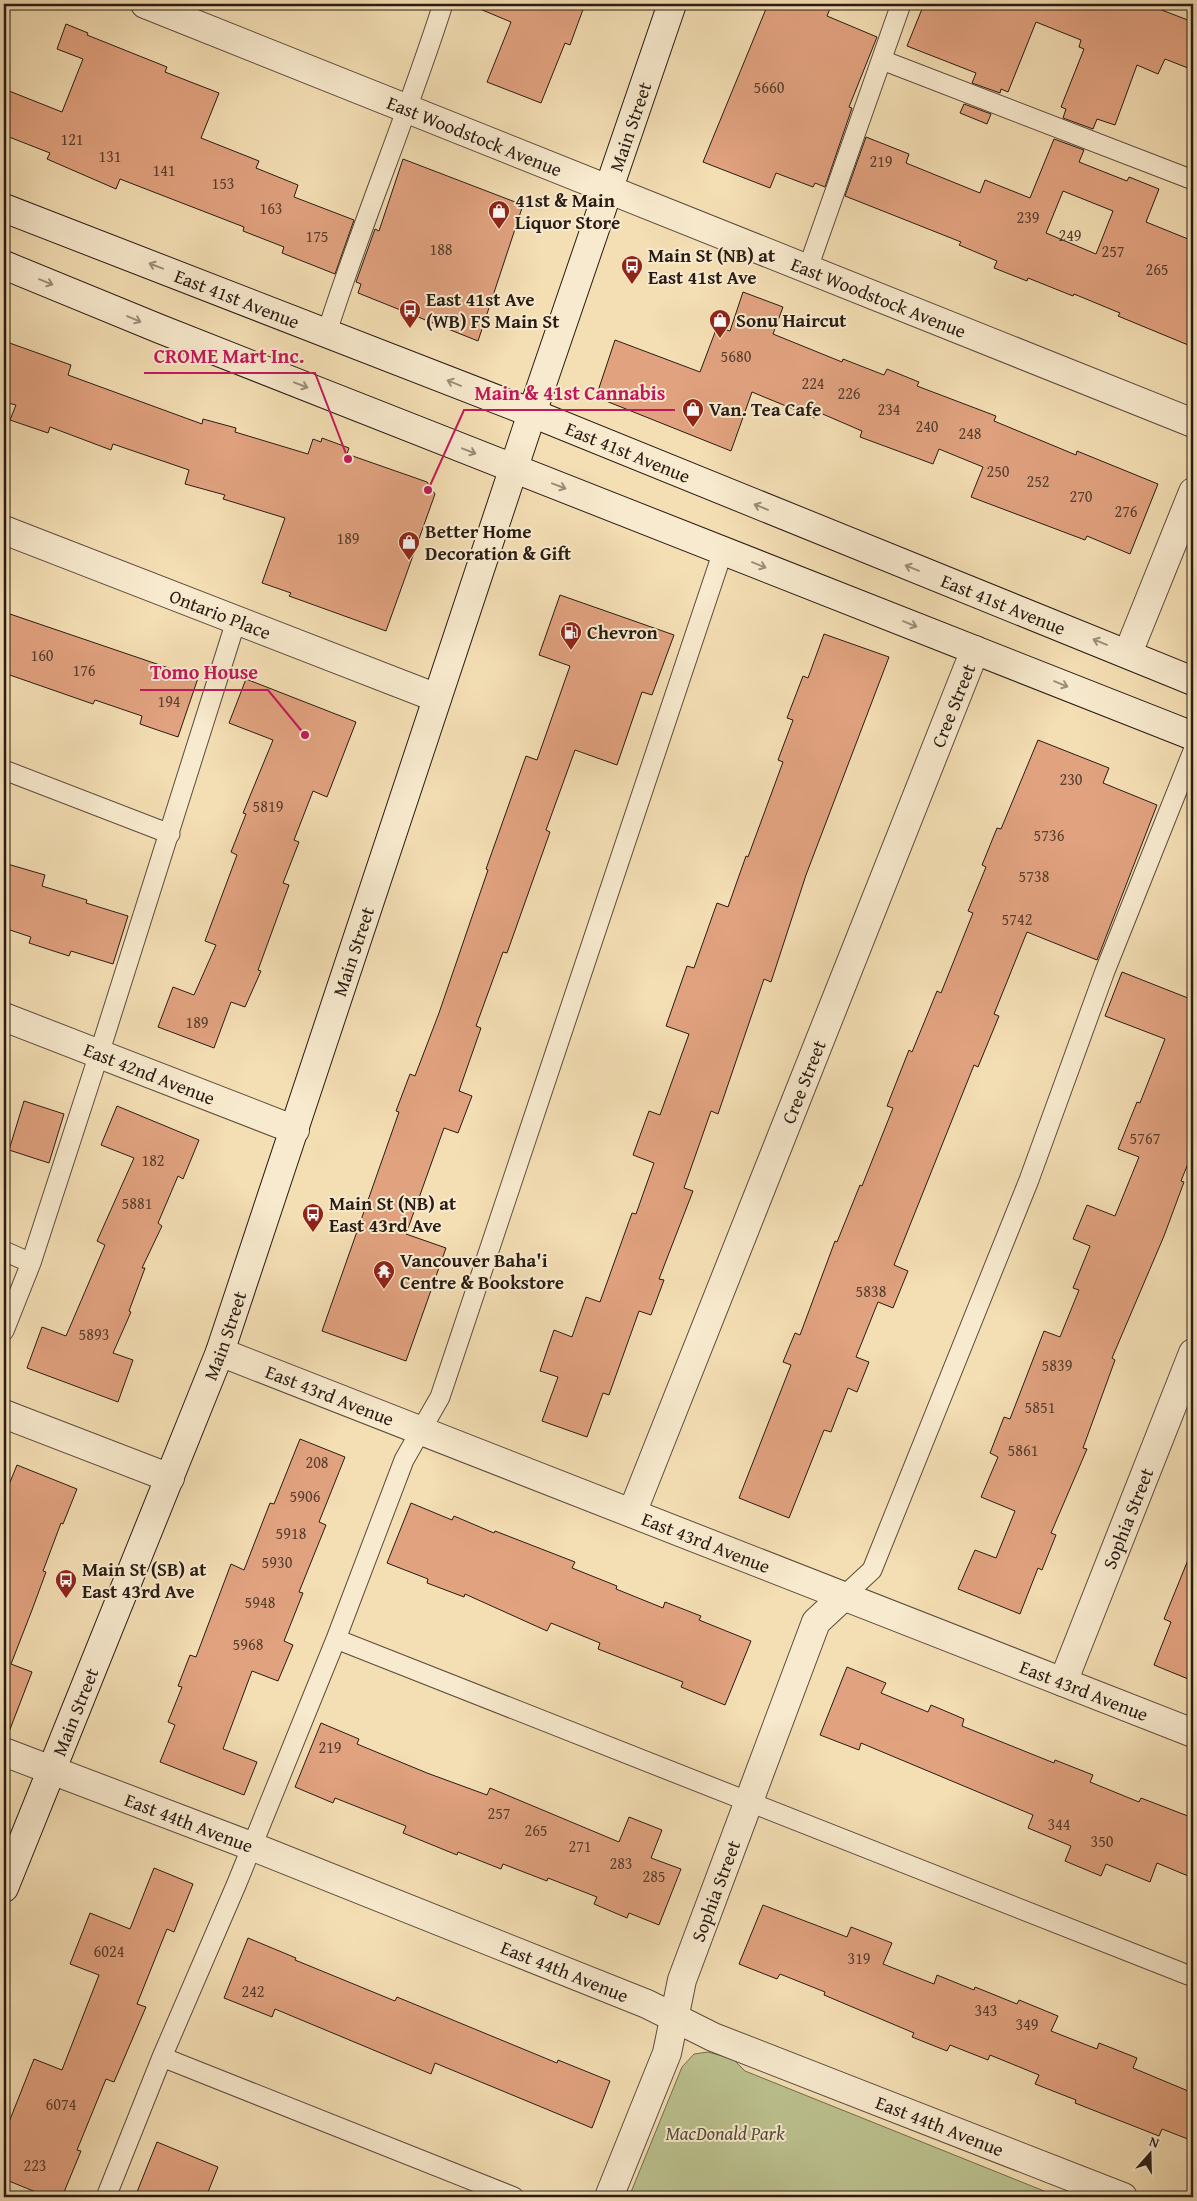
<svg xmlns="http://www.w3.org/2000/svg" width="1197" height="2201" viewBox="0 0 1197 2201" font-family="'Gentium Book Plus',serif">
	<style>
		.green { fill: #bbc18e; stroke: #726e51 }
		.building { fill: #e1a27f; stroke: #291c14; fill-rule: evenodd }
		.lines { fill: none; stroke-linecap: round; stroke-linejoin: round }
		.lane-casing { stroke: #5c4c3c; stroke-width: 21 }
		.street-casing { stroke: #5c4c3c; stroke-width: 30 }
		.secondary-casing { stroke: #291c14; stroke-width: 30 }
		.lane { stroke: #f8eace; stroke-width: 19 }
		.street { stroke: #f8eace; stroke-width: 28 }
		.secondary { stroke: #f8eace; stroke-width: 28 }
		.oneway { stroke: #9b8d7a }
		.labels { text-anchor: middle; stroke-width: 4; stroke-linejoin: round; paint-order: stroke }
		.number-label { font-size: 16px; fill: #573e2f }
		.street-label { font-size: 19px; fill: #291c14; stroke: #f8eace }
		.poi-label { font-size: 19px; font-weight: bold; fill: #291c14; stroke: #f8eace; text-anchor: start }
		.park-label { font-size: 19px; font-style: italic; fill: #554e39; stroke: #f8eace }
		.leader { fill: none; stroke: #c2185b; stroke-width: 2 }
		.callout-dot { fill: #c2185b; stroke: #f8eace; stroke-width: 2 }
		.callout-label { font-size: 20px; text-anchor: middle; font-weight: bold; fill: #c2185b; stroke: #f8eace; stroke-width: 4; stroke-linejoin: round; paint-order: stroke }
	</style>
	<rect width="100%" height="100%" fill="#f4deb4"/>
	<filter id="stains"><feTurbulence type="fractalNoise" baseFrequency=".004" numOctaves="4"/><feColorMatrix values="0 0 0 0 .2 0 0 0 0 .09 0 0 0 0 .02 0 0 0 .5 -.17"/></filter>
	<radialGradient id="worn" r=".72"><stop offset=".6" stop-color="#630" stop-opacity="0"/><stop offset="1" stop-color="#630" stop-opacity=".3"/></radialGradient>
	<path class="green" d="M708 2052 733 2059 745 2071 1059 2197H629L682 2067 694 2054Z"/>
	<path class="building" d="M468 4H585L570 45 565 43 541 103 487 82 511 22Z
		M768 4H832L827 16 877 37 849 107 852 108 825 187 815 183 813 187 776 173 770 188 703 162Z
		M924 4H1146L1193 22V70L1165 59 1158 74 1137 65 1115 125 1097 119 1093 129 1063 118 1066 109 1061 107 1084 49 1079 47 1081 40 1036 22 1008 92 1001 89 1000 93 972 83 976 73 907 46Z
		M66 24 88 33 87 35 167 67 165 72 219 93 201 138 259 161 256 168 298 185 294 197 354 220 335 274 282 253 284 247 243 231 244 227 120 179 116 189 47 159 50 153 4 135V89L62 112 83 59 57 49Z
		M964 104 991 114 987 124 960 113Z
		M866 137 909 154 906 163 980 193 985 180 1030 198 1054 139 1084 150 1079 162 1127 181 1129 177 1159 189 1146 222 1193 241V347L1118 316 1120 313 1074 294 1073 296 1028 278 1027 281 994 268 997 261 959 245 961 242 845 196ZM1063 191 1113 211 1096 254 1046 233Z
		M403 159 523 205 478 341 358 293 361 284 356 282 375 229 379 231Z
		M743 292 783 307 773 334 842 362 843 359 884 375 887 369 919 382 917 386 996 416 994 421 1076 455 1077 451 1158 484 1130 554 1087 536 1085 540 971 497 983 467 939 449 933 464 860 437 862 431 818 412 815 418 752 392 731 451 596 397 615 340 700 372 717 327 730 331Z
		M4 341 71 365 68 375 202 424 203 419 236 428 235 432 308 454 313 439 321 442 322 438 349 448 347 454 427 482 435 494 386 631 289 596 291 593 262 583 285 518 223 499 225 495 185 484 189 470 113 444 111 450 50 427 48 433 10 420 16 405 4 402Z
		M560 595 674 635 652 695 642 692 617 765 575 750 546 830 550 832 507 953 503 952 476 1026 481 1028 459 1091 472 1096 458 1133 444 1128 406 1234 446 1248 406 1361 322 1331 399 1112 396 1111 410 1074 415 1076 439 1013 488 870 486 869 526 756 537 760 570 666 539 655Z
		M4 612 198 678 178 737 140 724 142 716 95 700 93 704 4 673Z
		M824 634 889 657 806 875 771 982 764 979 718 1114 711 1111 684 1188 693 1191 659 1279 664 1280 651 1315 639 1311 609 1395 603 1393 587 1437 542 1421 558 1377 540 1371 554 1330 572 1337 586 1297 600 1302 632 1213 636 1214 654 1163 633 1155 649 1111 660 1115 689 1034 666 1026 687 966 694 968 717 903 728 907 746 856 748 857 783 762 778 760 793 720 787 718 803 676 808 678Z
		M246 679 356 722 327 797 313 791 294 840 299 842 283 883 289 885 258 970 261 971 245 1007 231 1002 214 1048 158 1027 173 987 194 995 216 945 205 941 237 855 231 852 246 814 243 813 273 740 229 723Z
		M1038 740 1109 768 1103 783 1157 805 1097 960 1027 932 994 1014 999 1016 978 1067 974 1065 894 1265 908 1271 893 1308 878 1302 856 1357 869 1362 857 1392 848 1388 831 1432 824 1430 789 1518 739 1498 791 1365 783 1362 795 1333 800 1335 835 1241 837 1242 860 1185 862 1186 893 1108 887 1106 909 1050 912 1052 937 991 941 993 973 913 968 911 986 867 982 865 997 828 1001 829Z
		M4 863 45 875 42 886 87 900 86 903 128 916 113 964 71 951 69 956 29 943 31 937 4 928Z
		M1122 972 1193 1000V1151L1181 1181 1184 1182 1164 1236 1112 1358 1115 1360 1083 1448 1087 1449 1051 1533 1056 1535 1042 1570 1038 1568 1020 1614 958 1589 975 1550 996 1558 1015 1511 981 1497 998 1457 990 1453 1004 1417 1010 1419 1044 1331 1060 1337 1079 1290 1073 1288 1090 1246 1073 1239 1087 1205 1115 1216 1139 1157 1118 1149 1137 1102 1140 1103 1165 1039 1105 1016Z
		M24 1101 64 1114 49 1163 9 1150Z
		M117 1106 199 1140 183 1179 178 1176 158 1223 162 1226 142 1268H145L129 1311 131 1312 113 1353 133 1360 118 1402 27 1368 42 1327 66 1336 105 1245 97 1241 134 1158 101 1145Z
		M300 1439 345 1457 319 1522 326 1525 299 1592 303 1593 284 1641 293 1645 278 1681 252 1671 223 1749 257 1762 244 1795 160 1762 175 1725 168 1722 182 1687 178 1686 190 1655 196 1657 231 1564 244 1570 270 1503 274 1504Z
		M17 1465 77 1489 63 1524 61 1523 43 1571 46 1572 32 1610 11 1664 32 1672 7 1737H4V1497Z
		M411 1503 452 1520 454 1516 494 1533 495 1531 575 1562 572 1568 617 1586 616 1589 663 1608 665 1602 701 1616 699 1620 751 1641 725 1705 681 1687 683 1682 598 1649 600 1643 551 1623 547 1631 465 1594 464 1597 427 1583 428 1579 387 1563Z
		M1192 1550H1193V1681L1154 1665 1171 1622 1164 1619Z
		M847 1667 886 1683 881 1693 928 1712 931 1705 964 1719 962 1726 1054 1763 1055 1760 1093 1775 1090 1782 1139 1802 1141 1798 1193 1818V1878L1157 1863 1150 1882 1106 1864 1101 1876 1065 1861 1071 1846 1028 1828 1033 1815 861 1743 859 1750 820 1735Z
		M321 1723 359 1739 357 1744 427 1773 487 1795 490 1788 619 1842 629 1817 662 1830 651 1858 681 1869 659 1925 629 1913 627 1918 594 1904 597 1897 548 1878 547 1881 503 1864 501 1869 458 1852 457 1855 403 1833 406 1826 335 1798 333 1803 295 1787Z
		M154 1868 193 1884 174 1932 167 1929 137 2004 146 2007 114 2082 106 2079 77 2150 81 2151 62 2197H48L4 2179V2120L9 2122 34 2059 62 2070 99 1975 70 1964 90 1913 130 1929Z
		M763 1905 847 1937 851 1927 892 1943 883 1964 934 1984 937 1975 974 1990 975 1987 1017 2004 1019 2000 1058 2016 1051 2031 1097 2049 1099 2043 1137 2058 1133 2068 1193 2093V2141L1162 2129 1159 2136 1075 2103 1076 2100 1035 2084 1039 2075 990 2055 988 2060 950 2045 947 2051 912 2037 914 2033 824 1995 825 1992 780 1974 777 1979 739 1964Z
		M248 1938 296 1958 295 1960 395 2001 397 1997 557 2063 558 2060 610 2081 592 2128 435 2063 431 2074 275 2009 272 2017 224 1998Z
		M157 2142 218 2167 206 2197H135Z"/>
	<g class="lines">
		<g class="lane-casing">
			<path id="lane" d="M882 60 1193 180
				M808 268 901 4
				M327 332C362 222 408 114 443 4
				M4 770 170 834
				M4 1251 31 1263
				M4 1331 31 1263 99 1054 236 621
				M844 1596 872 1570 1029 1180 1105 971 1193 751
				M336 1639 1193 1977
				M162 2057 514 2197
				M106 2197 162 2057 237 1883 336 1639 404 1460 440 1397 723 551"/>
		</g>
		<g class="street-casing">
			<g id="street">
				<path id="s1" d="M145 4 1193 423"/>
				<path id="s2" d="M4 530 437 698"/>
				<path d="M1128 653 1193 492"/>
				<path id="s3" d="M4 1017 295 1130"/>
				<path id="s4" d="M220 1352 1193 1733"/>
				<path d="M4 1414 170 1478"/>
				<path id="s5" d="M632 1513 975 650"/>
				<path id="s6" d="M1063 1682 1193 1353"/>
				<path id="s7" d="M4 1752 251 1846 647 2004 713 2037 1123 2197"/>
				<path id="s8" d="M609 2197 667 2053 682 1980 816 1622 844 1596"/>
			</g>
		</g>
		<g class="secondary-casing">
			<g id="secondary">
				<path id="s9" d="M4 208 532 413 1193 681"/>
				<path d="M4 265 160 329 1193 736"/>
				<path id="s10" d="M4 1888 220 1352 532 413 672 4"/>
			</g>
		</g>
		<use href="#lane" class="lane"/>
		<use href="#street" class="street"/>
		<use href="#secondary" class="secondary"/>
	</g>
	<defs><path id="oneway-shaft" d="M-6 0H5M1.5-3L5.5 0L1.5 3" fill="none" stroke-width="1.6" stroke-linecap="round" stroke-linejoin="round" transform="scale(1.25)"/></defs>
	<g class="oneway">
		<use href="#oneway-shaft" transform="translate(156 266) rotate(-159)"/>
		<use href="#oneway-shaft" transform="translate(46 282) rotate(22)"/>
		<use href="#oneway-shaft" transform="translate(134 319) rotate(23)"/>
		<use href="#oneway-shaft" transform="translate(454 383) rotate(-158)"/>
		<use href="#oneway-shaft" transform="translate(301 385) rotate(21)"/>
		<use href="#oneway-shaft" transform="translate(469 451) rotate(21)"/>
		<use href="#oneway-shaft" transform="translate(559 486) rotate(21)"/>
		<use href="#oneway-shaft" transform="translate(761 507) rotate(-158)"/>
		<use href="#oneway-shaft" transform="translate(759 565) rotate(22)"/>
		<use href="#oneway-shaft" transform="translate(912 568) rotate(-158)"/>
		<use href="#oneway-shaft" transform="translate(910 624) rotate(22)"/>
		<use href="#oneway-shaft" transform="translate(1100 642) rotate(-158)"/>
		<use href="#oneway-shaft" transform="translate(1061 684) rotate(22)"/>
	</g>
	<defs>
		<g id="shop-pin" transform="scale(1.125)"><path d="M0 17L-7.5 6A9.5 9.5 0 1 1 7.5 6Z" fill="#8f2418" stroke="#f8eace"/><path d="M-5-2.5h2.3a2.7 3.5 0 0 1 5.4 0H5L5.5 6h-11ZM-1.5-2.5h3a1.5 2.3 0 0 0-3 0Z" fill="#fff"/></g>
		<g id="bus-pin" transform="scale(1.125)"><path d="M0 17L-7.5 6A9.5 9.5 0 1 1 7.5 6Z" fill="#8f2418" stroke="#f8eace"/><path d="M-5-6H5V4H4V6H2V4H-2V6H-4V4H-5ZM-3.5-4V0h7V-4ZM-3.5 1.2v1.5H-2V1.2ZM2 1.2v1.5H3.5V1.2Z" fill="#fff"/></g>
		<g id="fuel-pin" transform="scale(1.125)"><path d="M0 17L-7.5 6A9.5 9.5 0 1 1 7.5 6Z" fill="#8f2418" stroke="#f8eace"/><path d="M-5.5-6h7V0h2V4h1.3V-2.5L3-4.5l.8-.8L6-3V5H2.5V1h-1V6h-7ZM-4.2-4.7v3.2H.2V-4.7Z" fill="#fff"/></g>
		<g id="temple-pin" transform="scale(1.125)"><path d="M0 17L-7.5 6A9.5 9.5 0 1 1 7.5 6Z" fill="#8f2418" stroke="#f8eace"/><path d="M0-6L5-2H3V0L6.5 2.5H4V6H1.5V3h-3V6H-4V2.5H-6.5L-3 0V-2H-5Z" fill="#fff"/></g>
	</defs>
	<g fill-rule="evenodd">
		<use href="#shop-pin" x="499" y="211"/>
		<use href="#bus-pin" x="632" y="266"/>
		<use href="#bus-pin" x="410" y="310"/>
		<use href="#shop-pin" x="720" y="320"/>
		<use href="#shop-pin" x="693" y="409"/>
		<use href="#shop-pin" x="409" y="542"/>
		<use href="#fuel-pin" x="571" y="632"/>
		<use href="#bus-pin" x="313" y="1214"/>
		<use href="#temple-pin" x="384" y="1271"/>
		<use href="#bus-pin" x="66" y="1580"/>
	</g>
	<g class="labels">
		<g class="number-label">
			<text x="769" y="93">5660</text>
			<text x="72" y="145">121</text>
			<text x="110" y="162">131</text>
			<text x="881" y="167">219</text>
			<text x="164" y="176">141</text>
			<text x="223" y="189">153</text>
			<text x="271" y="214">163</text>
			<text x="1028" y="223">239</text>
			<text x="1070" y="241">249</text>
			<text x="317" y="242">175</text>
			<text x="441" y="255">188</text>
			<text x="1113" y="257">257</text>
			<text x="1157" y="275">265</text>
			<text x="736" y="362">5680</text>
			<text x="813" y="389">224</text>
			<text x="849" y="399">226</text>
			<text x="889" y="415">234</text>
			<text x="927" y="432">240</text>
			<text x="970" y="439">248</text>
			<text x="998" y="477">250</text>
			<text x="1038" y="487">252</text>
			<text x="1081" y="502">270</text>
			<text x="1126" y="517">276</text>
			<text x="348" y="544">189</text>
			<text x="42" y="661">160</text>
			<text x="84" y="676">176</text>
			<text x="169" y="707">194</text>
			<text x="1071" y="785">230</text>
			<text x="268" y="812">5819</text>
			<text x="1049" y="841">5736</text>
			<text x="1034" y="882">5738</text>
			<text x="1017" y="925">5742</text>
			<text x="197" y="1028">189</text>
			<text x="1145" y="1144">5767</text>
			<text x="153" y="1166">182</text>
			<text x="137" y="1209">5881</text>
			<text x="871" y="1297">5838</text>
			<text x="94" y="1340">5893</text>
			<text x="1057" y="1371">5839</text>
			<text x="1040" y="1413">5851</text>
			<text x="1023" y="1456">5861</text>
			<text x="317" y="1468">208</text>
			<text x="305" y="1502">5906</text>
			<text x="291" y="1539">5918</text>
			<text x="277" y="1568">5930</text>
			<text x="260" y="1608">5948</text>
			<text x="248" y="1650">5968</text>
			<text x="330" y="1753">219</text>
			<text x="499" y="1819">257</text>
			<text x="1059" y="1830">344</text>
			<text x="536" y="1836">265</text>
			<text x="1102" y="1847">350</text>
			<text x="580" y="1852">271</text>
			<text x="621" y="1869">283</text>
			<text x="654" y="1882">285</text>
			<text x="109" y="1957">6024</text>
			<text x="859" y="1964">319</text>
			<text x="253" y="1997">242</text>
			<text x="986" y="2016">343</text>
			<text x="1027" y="2030">349</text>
			<text x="61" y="2110">6074</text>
			<text x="35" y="2171">223</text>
		</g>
		<g class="street-label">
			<text dy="7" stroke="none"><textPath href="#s10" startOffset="1870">Main Street</textPath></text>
			<text dy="7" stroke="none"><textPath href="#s1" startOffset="355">East Woodstock Avenue</textPath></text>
			<text dy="7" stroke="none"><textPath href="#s1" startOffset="790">East Woodstock Avenue</textPath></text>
			<text dy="7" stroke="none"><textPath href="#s9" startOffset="250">East 41st Avenue</textPath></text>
			<text dy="7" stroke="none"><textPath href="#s9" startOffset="670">East 41st Avenue</textPath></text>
			<text dy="7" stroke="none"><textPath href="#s9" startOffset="1075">East 41st Avenue</textPath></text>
			<text dy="7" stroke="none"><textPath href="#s2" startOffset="232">Ontario Place</textPath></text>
			<text dy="7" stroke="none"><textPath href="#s5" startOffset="869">Cree Street</textPath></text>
			<text dy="7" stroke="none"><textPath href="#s10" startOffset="1000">Main Street</textPath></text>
			<text dy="7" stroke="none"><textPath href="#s3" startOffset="156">East 42nd Avenue</textPath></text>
			<text dy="7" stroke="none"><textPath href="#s5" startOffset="464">Cree Street</textPath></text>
			<text dy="7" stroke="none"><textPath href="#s10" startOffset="595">Main Street</textPath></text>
			<text dy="7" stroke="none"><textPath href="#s4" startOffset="118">East 43rd Avenue</textPath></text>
			<text dy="7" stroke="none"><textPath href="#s6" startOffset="176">Sophia Street</textPath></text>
			<text dy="7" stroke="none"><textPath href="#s4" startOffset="522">East 43rd Avenue</textPath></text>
			<text dy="7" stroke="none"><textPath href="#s4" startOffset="928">East 43rd Avenue</textPath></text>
			<text dy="7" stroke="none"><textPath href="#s10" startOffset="190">Main Street</textPath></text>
			<text dy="7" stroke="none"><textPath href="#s7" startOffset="198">East 44th Avenue</textPath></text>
			<text dy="7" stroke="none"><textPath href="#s8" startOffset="325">Sophia Street</textPath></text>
			<text dy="7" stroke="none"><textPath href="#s7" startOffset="602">East 44th Avenue</textPath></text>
			<text dy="7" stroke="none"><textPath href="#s7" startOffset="1008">East 44th Avenue</textPath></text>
		</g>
		<g class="poi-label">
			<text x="515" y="207">41st &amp; Main<tspan x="515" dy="22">Liquor Store</tspan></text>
			<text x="648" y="262">Main St (NB) at<tspan x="648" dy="22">East 41st Ave</tspan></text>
			<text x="426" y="306">East 41st Ave<tspan x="426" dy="22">(WB) FS Main St</tspan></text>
			<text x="736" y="327">Sonu Haircut</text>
			<text x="709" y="416">Van. Tea Cafe</text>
			<text x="425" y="538">Better Home<tspan x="425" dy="22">Decoration &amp; Gift</tspan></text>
			<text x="587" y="639">Chevron</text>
			<text x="329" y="1210">Main St (NB) at<tspan x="329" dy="22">East 43rd Ave</tspan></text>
			<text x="400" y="1267">Vancouver Baha'i<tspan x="400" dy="22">Centre &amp; Bookstore</tspan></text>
			<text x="82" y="1576">Main St (SB) at<tspan x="82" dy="22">East 43rd Ave</tspan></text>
		</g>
		<g class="park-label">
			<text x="725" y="2140">MacDonald Park</text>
		</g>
	</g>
	<path class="leader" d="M348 459L315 373H144M428 490L464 410H675M305 735L268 690H140"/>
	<g class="callout-dot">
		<circle cx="348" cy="459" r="5"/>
		<circle cx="428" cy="490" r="5"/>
		<circle cx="305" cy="735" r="5"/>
	</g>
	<g class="callout-label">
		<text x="229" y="363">CROME Mart Inc.</text>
		<text x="570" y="400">Main &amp; 41st Cannabis</text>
		<text x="204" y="679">Tomo House</text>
	</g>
	<rect width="1197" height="2201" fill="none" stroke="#f4deb4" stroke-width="20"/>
	<rect x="5" y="5" width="1187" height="2191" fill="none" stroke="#291c14" stroke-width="2.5"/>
	<rect x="10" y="10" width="1177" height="2181" fill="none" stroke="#291c14"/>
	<g transform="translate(1150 2154) rotate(20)" stroke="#f8eace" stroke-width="4" paint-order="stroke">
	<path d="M0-4L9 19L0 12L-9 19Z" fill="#291c14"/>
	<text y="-8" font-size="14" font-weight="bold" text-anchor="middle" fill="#291c14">N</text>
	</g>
	<rect width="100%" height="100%" filter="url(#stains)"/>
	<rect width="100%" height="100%" fill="url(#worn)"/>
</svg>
